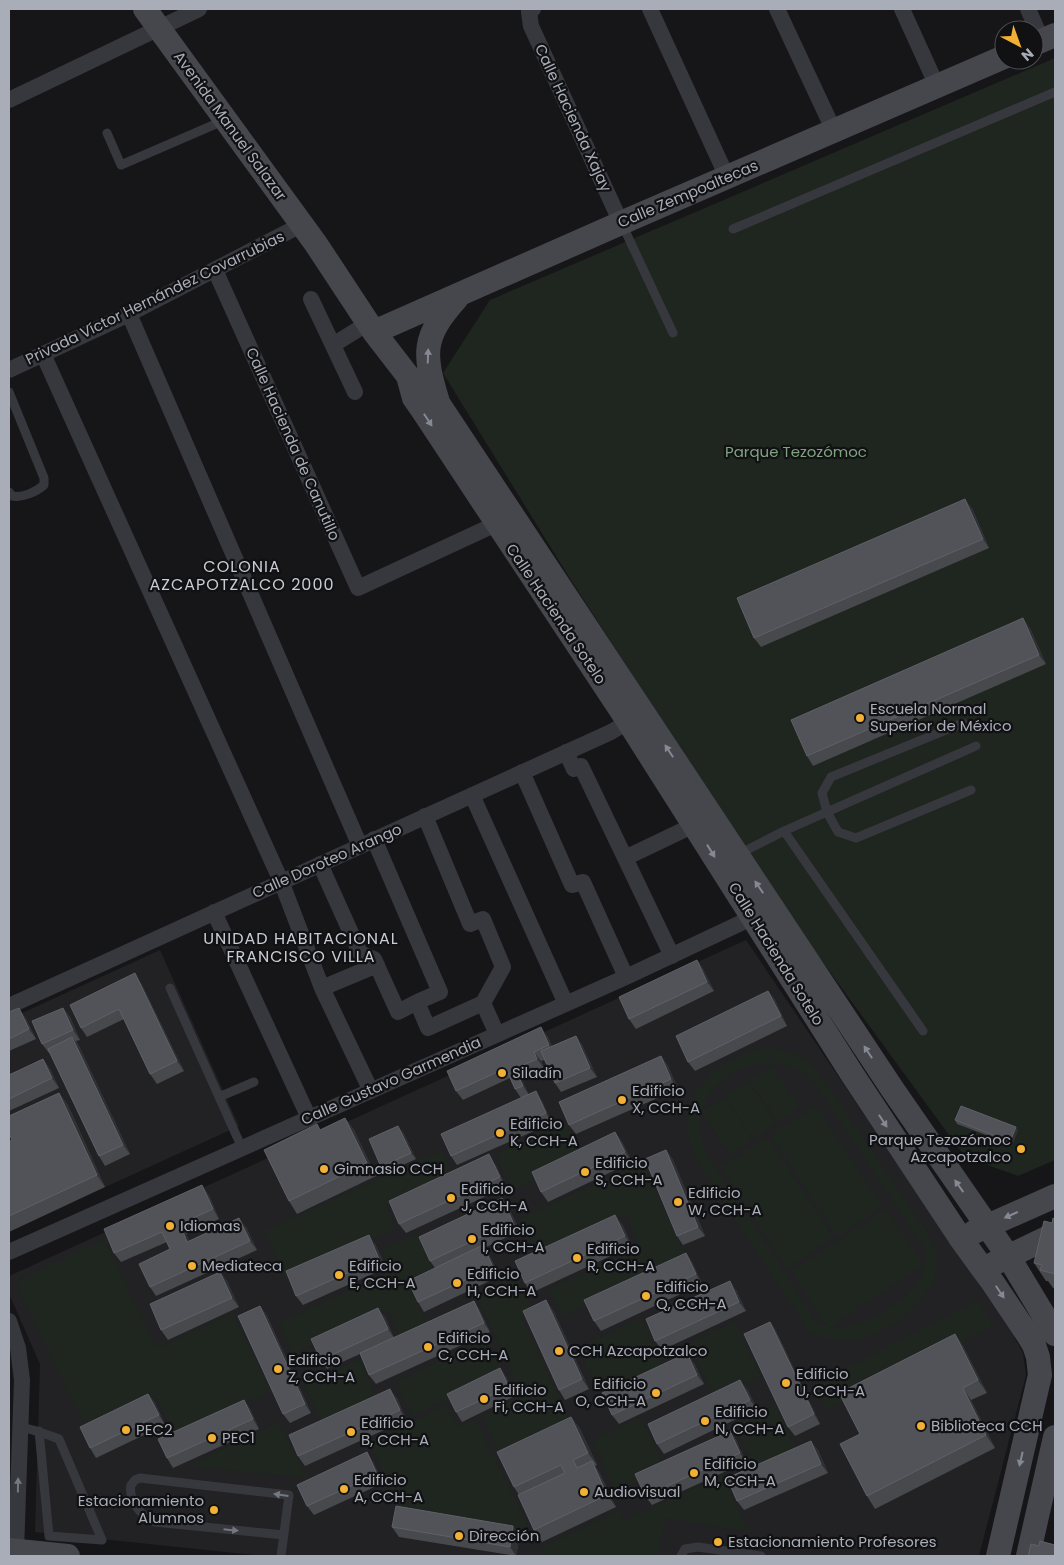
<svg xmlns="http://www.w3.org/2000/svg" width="1064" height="1565" viewBox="0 0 1064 1565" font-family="Poppins,sans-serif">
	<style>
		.built { fill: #222225 }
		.green { fill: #1e261f; fill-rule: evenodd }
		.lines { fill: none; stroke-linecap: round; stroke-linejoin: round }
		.lane { stroke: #37383d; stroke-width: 9 }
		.street { stroke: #37383d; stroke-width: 16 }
		.secondary { stroke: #45474d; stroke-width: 24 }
		.wall { fill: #47494d }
		.shaded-wall { fill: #2f3033 }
		.building { fill: #525359; stroke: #5f6168 }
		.oneway { fill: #858993 }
		.oneway2 { fill: #757881 }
		.poi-dot { fill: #f2b134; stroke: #111113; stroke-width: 2 }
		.labels { text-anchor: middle; stroke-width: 4.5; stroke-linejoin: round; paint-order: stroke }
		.street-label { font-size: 15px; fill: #a8adb8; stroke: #111113 }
		.park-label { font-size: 15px; fill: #7fa381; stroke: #111113 }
		.poi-label { font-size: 15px; fill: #a8adb8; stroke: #111113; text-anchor: start }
		.neighbourhood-label { font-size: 16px; letter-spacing: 1px; fill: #c9ccd4; stroke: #111113 }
	</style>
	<rect width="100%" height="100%" fill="#161618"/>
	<path class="built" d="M746 940 1012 1333 1023 1353 1026 1375 979 1556H263L35 1532 40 1364 9 1294V1276Z
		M160 950 239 1126 9 1231V1019Z"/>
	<path class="green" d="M1055 58V1160L1018 1176 965 1157 784 909 569 577 443 373 490 300Z
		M767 1048C786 1049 801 1054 814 1066L928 1233C932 1241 937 1249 937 1259 940 1311 850 1365 808 1329L699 1165C695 1157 690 1149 689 1140 679 1089 721 1055 767 1048ZM762 1063C782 1063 794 1065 810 1078L924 1248C936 1290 865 1331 829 1328L860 1307 823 1251 791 1271 828 1327 821 1324 815 1319 706 1152C700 1138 699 1127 702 1113L730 1155 753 1139 724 1097 702 1111C712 1082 733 1070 762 1063Z
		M771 1065 800 1107 778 1122 749 1080Z
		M748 1081 776 1123 754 1139 725 1096Z
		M816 1105 883 1206 837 1237 770 1135Z
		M565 1121 582 1156 512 1190 495 1154Z
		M767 1137 834 1238 787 1269 721 1167Z
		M442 1150 453 1175 386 1206 396 1228 286 1279 264 1231Z
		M643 1162 687 1260 562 1317 549 1289 640 1247 626 1215 537 1256 520 1218Z
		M886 1209 923 1265 861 1307 823 1251Z
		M417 1233 435 1271 408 1283 428 1328 402 1340 388 1310 293 1354 279 1323 391 1271 382 1249Z
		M104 1239 157 1349 233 1313 271 1391 175 1437 155 1396 86 1429 15 1282Z
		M516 1274 533 1312 522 1318 573 1427 503 1460 482 1416 524 1397 475 1293Z
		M979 1300 992 1326 826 1410 813 1385Z
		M641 1318 665 1370 602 1399 578 1347Z
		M735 1321 761 1376 714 1398 688 1344Z
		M486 1339 503 1373 412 1416 396 1382Z
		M360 1359 378 1401 323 1425 304 1384Z
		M446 1405 457 1427 475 1419 528 1526 519 1531 402 1509 369 1443Z
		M775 1405 798 1452 757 1472 734 1425Z
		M641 1417 665 1469 616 1492 592 1441Z
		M279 1422 307 1478 189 1466Z
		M723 1475 749 1532 665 1518 658 1556H540L542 1547 619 1511 624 1521Z"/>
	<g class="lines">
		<path class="lane" d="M107 133 121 165 225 120
			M622 224 673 333
			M733 229 1055 92
			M9 392 44 478V485C36 492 23 498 12 496L9 492
			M963 723 831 777 822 793 827 812 838 832 856 838 971 790
			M784 831 923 1031
			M737 855 784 831 976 746
			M170 988 242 1148
			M219 1097 254 1082
			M19 1427C33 1429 46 1434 59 1439L102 1540 49 1536 39 1431
			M281 1556 289 1495 140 1478 135 1480 131 1485C128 1501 141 1516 155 1522L284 1535
			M681 1556 685 1549 698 1547 761 1556"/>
		<path class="street" d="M533 9 529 12 531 26 621 223
			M650 9 727 177
			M777 9 834 131
			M902 9 937 86
			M1028 9 1042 41
			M9 100 199 9
			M215 270 358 588 496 524
			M311 299 355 392
			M129 314 360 846
			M333 345 368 323
			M43 354 281 881 322 988 371 1091
			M9 370 129 314 301 225
			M566 752 574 769 581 766 672 956
			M522 772 572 885 583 882 626 977
			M472 795 566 1004
			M425 816 470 924 483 919 503 967 483 1003
			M374 839 440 992 417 1002 428 1028 483 1003
			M625 858 694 825
			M320 864 360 953 374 959 398 1012 417 1002
			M214 912 309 1118
			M322 988 377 965
			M483 1003 497 1034
			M9 1006 611 732 636 717
			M9 1252 626 977 762 913
			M9 1321 18 1348 22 1380 16 1551"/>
		<path class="secondary" d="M145 9 316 244 374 332 408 376 428 390 438 403 893 1090 1008 1256 1055 1334
			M1034 44 1055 35
			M374 332 621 223 1004 57
			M408 376 414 398 423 411 628 721 852 1074 961 1239 993 1283 1028 1335 1034 1345 1038 1357 1040 1375 998 1556
			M438 402C423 353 422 337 457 298
			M974 1232 1055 1196
			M993 1264 1055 1234
			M9 1550 68 1556
			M1028 1556 1055 1437"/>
	</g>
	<path class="wall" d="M972 508 989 548 761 647 754 638Z
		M1030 628 1046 664 813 766 807 756Z
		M697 960 703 969 714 991 636 1029 629 1019Z
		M141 983 184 1071 157 1084 150 1074 124 1019 87 1037 81 1028Z
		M768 991 775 1000 787 1026 695 1071 688 1062Z
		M63 1008 70 1017 80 1040 76 1041 79 1046 130 1154 105 1166 99 1156 50 1053H49L42 1044Z
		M9 1012 25 1017 36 1039 9 1051Z
		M576 1036 582 1045 597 1077 561 1092 555 1083 544 1060 541 1061 544 1068 521 1078 529 1095 542 1101 552 1123 457 1165 451 1156 521 1098 515 1089 510 1078 463 1100 456 1091 548 1037 552 1046Z
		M661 1056 668 1066 678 1089 576 1134 569 1125Z
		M43 1059 50 1069 59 1088 9 1111V1070L11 1075Z
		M59 1093 68 1105 105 1187 9 1232V1142L12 1140Z
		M345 1118 354 1130 376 1176 297 1214 289 1201 321 1130Z
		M955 1120 1018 1130 1012 1145 957 1124Z
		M403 1132 416 1159 386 1173 381 1167Z
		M615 1132 622 1142 632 1162 548 1202 541 1192Z
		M666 1150 673 1160 705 1236 683 1245 677 1236Z
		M495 1164 506 1187 406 1233 399 1224Z
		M209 1195 219 1219 186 1234 189 1241 246 1227 257 1250 156 1296 150 1287 170 1249 167 1242 121 1262 114 1253Z
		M508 1207 520 1231 484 1248 489 1255 500 1276 424 1312 418 1302 435 1268 430 1261Z
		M1055 1219V1289L1053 1288 1048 1281H1046L1034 1263 1052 1223Z
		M622 1224 632 1246 531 1293 525 1283Z
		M375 1244 386 1268 303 1305 296 1296Z
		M686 1253 692 1262 702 1284 601 1331 594 1321Z
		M220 1272 227 1281 239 1307 168 1340 161 1330Z
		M736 1290 746 1311 662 1350 655 1341Z
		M474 1301 480 1311 490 1332 376 1384 369 1375 360 1354 327 1369 321 1360 385 1317 394 1338Z
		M260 1306 267 1316 311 1413 290 1423 283 1414Z
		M553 1310 589 1389 565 1400 559 1390Z
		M770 1322 776 1331 820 1424 795 1436 788 1427Z
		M955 1334 963 1346 987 1393 971 1400 995 1448 875 1509 867 1496 860 1434Z
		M694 1363 704 1384 619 1424 612 1415Z
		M500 1368 506 1377 515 1396 462 1422 456 1412Z
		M747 1389 757 1409 664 1454 657 1444Z
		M148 1394 155 1403 165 1425 96 1458 90 1448Z
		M397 1398 406 1420 305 1466 298 1456Z
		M244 1400 250 1409 259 1429 173 1468 167 1458Z
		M571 1417 580 1429 597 1465 595 1466 600 1474 616 1507 542 1542 534 1530 519 1495 514 1487Z
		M730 1431 736 1440 746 1462 652 1505 645 1496Z
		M818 1450 828 1473 744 1510 737 1501Z
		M367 1452 373 1462 383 1483 314 1515 307 1506Z
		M513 1526 520 1535 516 1556 399 1537 392 1527Z"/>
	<path class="shaded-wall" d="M965 499 972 508 989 548 983 539Z
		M1023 618 1030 628 1046 664 1039 655Z
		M697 960 703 969 714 991 707 982Z
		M135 973 141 983 184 1071 177 1061Z
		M768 991 775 1000 787 1026 781 1016Z
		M19 1008 25 1017 36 1039 29 1029Z
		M63 1008 70 1017 80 1040 73 1030Z
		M541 1027 548 1037 556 1054 549 1045Z
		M576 1036 582 1045 597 1077 590 1068Z
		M72 1037 79 1046 130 1154 123 1145Z
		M534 1052 541 1061 544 1068 537 1059Z
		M661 1056 668 1066 678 1089 671 1079Z
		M43 1059 50 1069 59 1088 52 1078Z
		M515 1069 521 1078 529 1095 523 1086Z
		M536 1091 542 1101 552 1123 546 1113Z
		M59 1093 68 1105 105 1187 97 1175Z
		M345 1118 354 1130 376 1176 367 1163Z
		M398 1126 403 1132 416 1159 411 1153Z
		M1016 1127 1018 1130 1012 1145 1010 1142Z
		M615 1132 622 1142 632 1162 625 1152Z
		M666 1150 673 1160 705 1236 698 1227Z
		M489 1154 495 1164 506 1187 500 1177Z
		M202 1185 209 1195 219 1219 213 1209Z
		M502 1198 508 1207 520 1231 513 1222Z
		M615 1215 622 1224 632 1246 625 1236Z
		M239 1218 246 1227 257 1250 250 1241Z
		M180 1224 186 1234 194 1251 187 1242Z
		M369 1235 375 1244 386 1268 379 1259Z
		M483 1245 489 1255 500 1276 493 1267Z
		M686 1253 692 1262 702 1284 696 1274Z
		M220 1272 227 1281 239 1307 232 1298Z
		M730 1281 736 1290 746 1311 739 1302Z
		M546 1300 553 1310 589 1389 582 1379Z
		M474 1301 480 1311 490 1332 484 1323Z
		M260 1306 267 1316 311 1413 305 1404Z
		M378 1308 385 1317 394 1338 388 1329Z
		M770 1322 776 1331 820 1424 814 1414Z
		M955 1334 963 1346 987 1393 978 1380Z
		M687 1353 694 1363 704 1384 697 1375Z
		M500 1368 506 1377 515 1396 509 1387Z
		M740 1380 747 1389 757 1409 750 1400Z
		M963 1388 971 1400 995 1448 986 1435Z
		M390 1389 397 1398 406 1420 400 1410Z
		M148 1394 155 1403 165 1425 159 1415Z
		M244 1400 250 1409 259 1429 253 1419Z
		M571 1417 580 1429 597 1465 588 1453Z
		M730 1431 736 1440 746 1462 740 1453Z
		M811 1441 818 1450 828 1473 821 1464Z
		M367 1452 373 1462 383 1483 377 1474Z
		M592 1461 600 1474 616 1507 607 1495Z
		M513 1526 520 1535 516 1556 510 1547Z"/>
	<path class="building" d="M965 499 983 539 754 638 737 598Z
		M1023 618 1039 655 807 756 791 720Z
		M697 960 707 982 629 1019 619 997Z
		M135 973 177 1061 150 1074 119 1009 81 1028 70 1005Z
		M768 991 781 1016 688 1062 676 1036Z
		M19 1008 29 1029 9 1039V1012Z
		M63 1008 73 1030 42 1044 32 1021Z
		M541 1027 549 1045 534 1052 537 1059 515 1069 523 1086 515 1089 506 1068 456 1091 447 1071Z
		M576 1036 590 1068 555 1083 541 1051Z
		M72 1037 123 1145 99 1156 48 1049Z
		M661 1056 671 1079 569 1125 559 1102Z
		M43 1059 52 1078 9 1099V1075Z
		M536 1091 546 1113 451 1156 441 1134Z
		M59 1093 97 1175 9 1216V1142L12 1140 9 1133V1116Z
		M961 1106 1016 1127 1010 1142 955 1120Z
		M345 1118 367 1163 289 1201 264 1150 317 1124 320 1130Z
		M398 1126 411 1153 381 1167 369 1139Z
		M615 1132 625 1152 541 1192 532 1172Z
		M666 1150 698 1227 677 1236 645 1159Z
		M489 1154 500 1177 399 1224 389 1201Z
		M202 1185 213 1209 180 1224 187 1242 239 1218 250 1241 150 1287 139 1264 170 1249 162 1232 114 1253 104 1229Z
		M502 1198 513 1222 430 1261 419 1237Z
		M615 1215 625 1236 525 1283 515 1261Z
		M1053 1218 1055 1219V1274L1040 1270 1042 1265 1034 1263 1044 1221 1052 1223Z
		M369 1235 379 1259 296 1296 286 1271Z
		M483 1245 493 1267 418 1302 408 1281Z
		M686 1253 696 1274 594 1321 584 1300Z
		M220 1272 232 1298 161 1330 150 1304Z
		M730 1281 739 1302 655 1341 646 1319Z
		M546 1300 582 1379 559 1390 523 1311Z
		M474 1301 484 1323 369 1375 360 1353Z
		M260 1306 305 1404 283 1414 238 1316Z
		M378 1308 388 1329 321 1360 311 1339Z
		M770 1322 814 1414 788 1427 744 1334Z
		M955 1334 978 1380 963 1388 986 1435 867 1496 840 1444 860 1434 839 1393Z
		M687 1353 697 1375 612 1415 602 1393Z
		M500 1368 509 1387 456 1412 447 1394Z
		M740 1380 750 1400 657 1444 648 1424Z
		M390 1389 400 1410 298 1456 289 1435Z
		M148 1394 159 1415 90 1448 80 1427Z
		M244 1400 253 1419 167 1458 158 1439Z
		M571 1417 588 1453 573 1460 577 1468 592 1461 607 1495 534 1530 518 1495 565 1473 561 1465 514 1487 497 1452Z
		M730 1431 740 1453 645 1496 635 1474Z
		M811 1441 821 1464 737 1501 727 1478Z
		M367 1452 377 1474 307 1506 297 1485Z
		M396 1506 513 1526 510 1547 392 1527Z
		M1040 1541 1055 1545V1556H1028L1031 1544 1039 1546Z"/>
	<defs><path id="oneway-solid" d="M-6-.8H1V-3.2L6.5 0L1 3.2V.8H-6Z" transform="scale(1.25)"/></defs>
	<g class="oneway">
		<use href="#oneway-solid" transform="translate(428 356) rotate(-88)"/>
		<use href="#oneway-solid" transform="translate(428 420) rotate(57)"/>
		<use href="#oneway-solid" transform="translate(669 751) rotate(-123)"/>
		<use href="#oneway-solid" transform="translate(711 851) rotate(58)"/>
		<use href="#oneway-solid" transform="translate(759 887) rotate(-124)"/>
		<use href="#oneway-solid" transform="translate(868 1052) rotate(-123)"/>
		<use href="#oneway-solid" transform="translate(883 1121) rotate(57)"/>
		<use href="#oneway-solid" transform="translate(959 1186) rotate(-125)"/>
		<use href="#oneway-solid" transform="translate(1011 1215) rotate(156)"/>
		<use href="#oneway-solid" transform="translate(1000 1292) rotate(56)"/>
		<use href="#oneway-solid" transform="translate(1021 1459) rotate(103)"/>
	</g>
	<g class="oneway2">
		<use href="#oneway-solid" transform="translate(18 1485) rotate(-89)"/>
		<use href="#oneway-solid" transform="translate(281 1495) rotate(-172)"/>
		<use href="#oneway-solid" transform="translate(231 1530) rotate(6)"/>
	</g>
	<g class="poi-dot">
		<circle cx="860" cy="718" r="5"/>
		<circle cx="502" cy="1073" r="5"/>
		<circle cx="622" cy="1100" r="5"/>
		<circle cx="500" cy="1133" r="5"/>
		<circle cx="1021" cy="1149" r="5"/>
		<circle cx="324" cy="1169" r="5"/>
		<circle cx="585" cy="1172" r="5"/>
		<circle cx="451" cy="1198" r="5"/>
		<circle cx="678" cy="1202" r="5"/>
		<circle cx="170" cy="1226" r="5"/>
		<circle cx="472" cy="1239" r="5"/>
		<circle cx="577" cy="1258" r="5"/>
		<circle cx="192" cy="1266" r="5"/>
		<circle cx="339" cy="1275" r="5"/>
		<circle cx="457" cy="1283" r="5"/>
		<circle cx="646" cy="1296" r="5"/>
		<circle cx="428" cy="1347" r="5"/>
		<circle cx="559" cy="1351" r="5"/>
		<circle cx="278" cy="1369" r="5"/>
		<circle cx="786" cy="1383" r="5"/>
		<circle cx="656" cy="1393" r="5"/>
		<circle cx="484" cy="1399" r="5"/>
		<circle cx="705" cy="1421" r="5"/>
		<circle cx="921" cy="1426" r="5"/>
		<circle cx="126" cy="1430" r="5"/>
		<circle cx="351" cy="1432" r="5"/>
		<circle cx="212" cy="1438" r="5"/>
		<circle cx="694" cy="1473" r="5"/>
		<circle cx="344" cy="1489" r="5"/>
		<circle cx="584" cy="1492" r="5"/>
		<circle cx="214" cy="1510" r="5"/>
		<circle cx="459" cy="1536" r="5"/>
		<circle cx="718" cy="1542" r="5"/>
	</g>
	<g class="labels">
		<g class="street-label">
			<text transform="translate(573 118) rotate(65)" y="5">Calle Hacienda Xajay</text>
			<text transform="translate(230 126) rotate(54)" y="5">Avenida Manuel Salazar</text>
			<text transform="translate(688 194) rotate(-23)" y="5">Calle Zempoaltecas</text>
			<text transform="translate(155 298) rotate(-26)" y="5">Privada Víctor Hernández Covarrubias</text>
			<text transform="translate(293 444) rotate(66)" y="5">Calle Hacienda de Canutillo</text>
			<text transform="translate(556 614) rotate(56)" y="5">Calle Hacienda Sotelo</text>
			<text transform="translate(327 861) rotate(-24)" y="5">Calle Doroteo Arango</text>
			<text transform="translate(776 954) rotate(58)" y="5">Calle Hacienda Sotelo</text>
			<text transform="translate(391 1081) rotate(-24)" y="5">Calle Gustavo Garmendia</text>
		</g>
		<g class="park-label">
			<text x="796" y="457">Parque Tezozómoc</text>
		</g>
		<g class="poi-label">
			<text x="870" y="714">Escuela Normal<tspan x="870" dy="17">Superior de México</tspan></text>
			<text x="512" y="1078">Siladín</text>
			<text x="632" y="1096">Edificio<tspan x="632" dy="17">X, CCH-A</tspan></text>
			<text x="510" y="1129">Edificio<tspan x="510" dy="17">K, CCH-A</tspan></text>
			<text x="1011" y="1145" text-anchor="end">Parque Tezozómoc<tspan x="1011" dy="17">Azcapotzalco</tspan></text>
			<text x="595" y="1168">Edificio<tspan x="595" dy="17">S, CCH-A</tspan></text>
			<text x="334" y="1174">Gimnasio CCH</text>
			<text x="461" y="1194">Edificio<tspan x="461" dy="17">J, CCH-A</tspan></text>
			<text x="688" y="1198">Edificio<tspan x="688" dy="17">W, CCH-A</tspan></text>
			<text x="180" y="1231">Idiomas</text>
			<text x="482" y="1235">Edificio<tspan x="482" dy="17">I, CCH-A</tspan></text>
			<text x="587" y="1254">Edificio<tspan x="587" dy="17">R, CCH-A</tspan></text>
			<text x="202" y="1271">Mediateca</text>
			<text x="349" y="1271">Edificio<tspan x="349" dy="17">E, CCH-A</tspan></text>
			<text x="467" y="1279">Edificio<tspan x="467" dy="17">H, CCH-A</tspan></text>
			<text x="656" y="1292">Edificio<tspan x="656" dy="17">Q, CCH-A</tspan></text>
			<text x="438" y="1343">Edificio<tspan x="438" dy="17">C, CCH-A</tspan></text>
			<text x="569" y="1356">CCH Azcapotzalco</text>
			<text x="288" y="1365">Edificio<tspan x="288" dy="17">Z, CCH-A</tspan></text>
			<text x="796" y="1379">Edificio<tspan x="796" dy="17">U, CCH-A</tspan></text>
			<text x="646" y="1389" text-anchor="end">Edificio<tspan x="646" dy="17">O, CCH-A</tspan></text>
			<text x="494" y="1395">Edificio<tspan x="494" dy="17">Fi, CCH-A</tspan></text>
			<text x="715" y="1417">Edificio<tspan x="715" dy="17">N, CCH-A</tspan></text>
			<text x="361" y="1428">Edificio<tspan x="361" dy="17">B, CCH-A</tspan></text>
			<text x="931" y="1431">Biblioteca CCH</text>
			<text x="136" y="1435">PEC2</text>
			<text x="222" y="1443">PEC1</text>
			<text x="704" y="1469">Edificio<tspan x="704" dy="17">M, CCH-A</tspan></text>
			<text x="354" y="1485">Edificio<tspan x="354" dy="17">A, CCH-A</tspan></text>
			<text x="594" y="1497">Audiovisual</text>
			<text x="204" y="1506" text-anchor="end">Estacionamiento<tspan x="204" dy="17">Alumnos</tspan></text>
			<text x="469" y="1541">Dirección</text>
			<text x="728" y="1547">Estacionamiento Profesores</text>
		</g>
		<g class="neighbourhood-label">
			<text x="242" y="572">COLONIA<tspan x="242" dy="18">AZCAPOTZALCO 2000</tspan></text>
			<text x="301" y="944">UNIDAD HABITACIONAL<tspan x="301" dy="18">FRANCISCO VILLA</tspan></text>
		</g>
	</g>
	<rect width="1064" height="1565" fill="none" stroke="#a8adb8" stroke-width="20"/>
	<g transform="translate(1019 45) rotate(139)"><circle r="24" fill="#111113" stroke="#4d4f55"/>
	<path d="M0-4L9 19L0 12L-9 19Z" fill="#f2b134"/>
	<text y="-8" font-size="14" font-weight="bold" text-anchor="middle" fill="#a8adb8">N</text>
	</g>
</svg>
